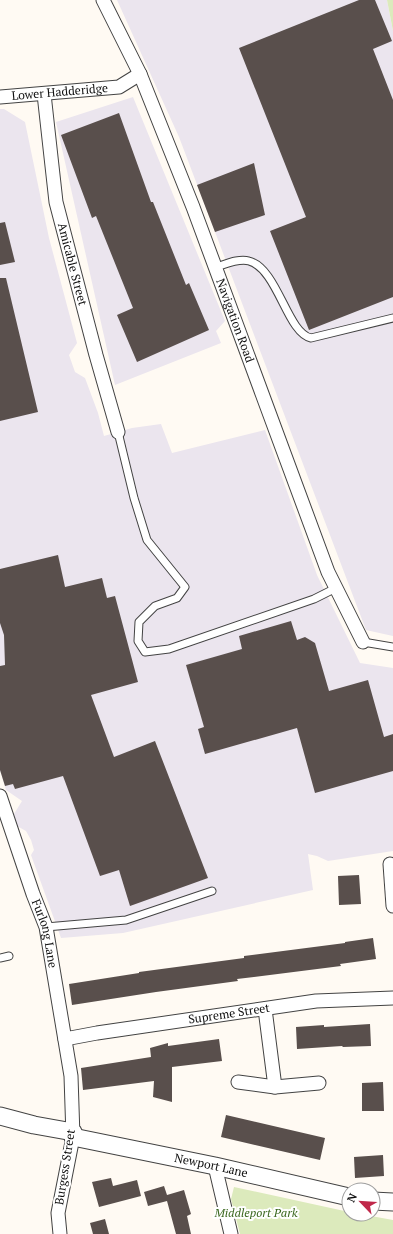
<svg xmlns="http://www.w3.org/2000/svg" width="393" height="1234" viewBox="0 0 393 1234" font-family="'PT Serif',serif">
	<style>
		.industrial { fill: #ebe5ee }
		.green { fill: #dceabc }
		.building { fill: #594f4c }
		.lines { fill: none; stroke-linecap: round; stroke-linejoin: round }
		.service-casing { stroke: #434343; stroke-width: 9 }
		.minor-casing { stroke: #434343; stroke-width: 15 }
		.tertiary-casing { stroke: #434343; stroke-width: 19 }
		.service { stroke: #fff; stroke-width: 7 }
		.minor { stroke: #fff; stroke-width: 13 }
		.tertiary { stroke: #fff; stroke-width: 17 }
		.labels { text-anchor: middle; stroke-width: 4; stroke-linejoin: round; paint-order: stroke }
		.street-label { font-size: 12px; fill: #101010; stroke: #fff }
		.park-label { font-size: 12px; font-style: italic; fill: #3b681f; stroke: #fff }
	</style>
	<rect width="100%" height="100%" fill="#fffaf3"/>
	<path class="industrial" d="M117 0H387L393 31V636L366 630 179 137Z
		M133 97 225 321 216 331 221 343 115 385 56 122Z
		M0 109H4L25 122 49 238 77 343 69 355 75 372 85 378 98 413 104 436 132 428 161 424 172 453 265 430 317 575 360 663 393 668V851L328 861 317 856 308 854 313 890 123 933 61 938 31 855 34 850 31 840 26 831 17 826 14 814 22 801 6 790 0 770Z"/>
	<path class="green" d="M387 0H393V31Z
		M234 1187 349 1212V1214H360L393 1220V1234H240L231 1199Z"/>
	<path class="building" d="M359 0H375L392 41 373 49 393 100V297L309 330 270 231 306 217 239 48Z
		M119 113 151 202H153L186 285 189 283 209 330 137 362 117 315 133 308 96 216 92 218 61 135Z
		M254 163 265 215 215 232 197 185Z
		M5 222 15 262 0 265V223Z
		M0 278H6L38 412 0 421Z
		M58 555 65 587 102 578 107 598 115 596 138 682 91 695 114 757 155 741 208 878 130 906 119 870 100 876 63 776 15 789 13 784 5 786 0 770V666L5 665 4 635 0 623V569Z
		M291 621 297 640 305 637 315 643 329 691 368 680 384 737 393 734V771L315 793 297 728 205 754 198 729 204 727 186 665 242 649 239 636Z
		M359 875 361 904 339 905 338 876Z
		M373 938 376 959 340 964 341 966 237 979 238 981 156 992 72 1005 69 984 139 973V972L244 958V956L345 943V942Z
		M370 1024 371 1046 343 1047 342 1046 297 1049 296 1027 324 1025V1027Z
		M219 1039 222 1061 172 1067V1102L153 1097 154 1081 83 1090 81 1068 151 1057 150 1048 168 1043V1046Z
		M383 1082 384 1111H362V1083Z
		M226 1115 325 1138 320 1160 221 1137Z
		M383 1155 384 1176 355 1178 354 1157Z
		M111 1178 113 1186 137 1180 141 1196 99 1207 92 1182Z
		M164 1186 167 1195 184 1190 191 1214 187 1216 191 1234H176L167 1201 148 1206 144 1192Z
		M105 1219 109 1234H93L90 1223Z"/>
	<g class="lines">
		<g class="service-casing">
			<path id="service" d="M216 267C226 264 239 258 249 261 278 269 287 333 311 338L393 318
				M118 432 134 498 147 540 185 587 177 598 155 606 139 622 138 641 145 652 169 649 314 599 336 588
				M363 642 393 647
				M46 927 126 920 212 891
				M0 958 9 956"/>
		</g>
		<g class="minor-casing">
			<g id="minor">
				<path id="s1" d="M103 0 140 74 193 207 328 572 363 642"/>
				<path id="s2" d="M44 94 56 202 96 355 118 432"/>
				<path id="s3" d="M0 97 119 87 140 74"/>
				<path id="s4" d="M0 796 33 894 46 927 71 1076 73 1137 58 1213 60 1234"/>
				<path d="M390 864 393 906"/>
				<path d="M265 1009 275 1087"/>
				<path id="s5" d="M65 1039 97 1033 316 1001 393 998"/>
				<path d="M238 1082 275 1087 319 1083"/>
				<path d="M215 1166 231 1234"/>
			</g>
		</g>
		<g class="tertiary-casing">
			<g id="tertiary">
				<path d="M0 1116 34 1125 73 1132"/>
				<path id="s6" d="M73 1137 215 1166 349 1197"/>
				<path d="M373 1201 393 1202"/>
			</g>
		</g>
		<use href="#service" class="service"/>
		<use href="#minor" class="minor"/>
		<use href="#tertiary" class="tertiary"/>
	</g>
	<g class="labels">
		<g class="street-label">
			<text dy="4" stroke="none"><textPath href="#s3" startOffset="60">Lower Hadderidge</textPath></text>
			<text dy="4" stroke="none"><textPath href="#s2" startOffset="173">Amicable Street</textPath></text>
			<text dy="4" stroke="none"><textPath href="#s1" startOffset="347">Navigation Road</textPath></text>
			<text dy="4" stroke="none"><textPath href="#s4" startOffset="145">Furlong Lane</textPath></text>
			<text dy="4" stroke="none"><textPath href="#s5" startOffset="166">Supreme Street</textPath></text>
			<text dy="4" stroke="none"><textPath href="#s6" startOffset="141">Newport Lane</textPath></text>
			<text transform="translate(65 1167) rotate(-81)" y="4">Burgess Street</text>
		</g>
		<g class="park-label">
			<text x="256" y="1217">Middleport Park</text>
		</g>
	</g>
	<g transform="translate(361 1202) rotate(295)"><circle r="19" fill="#ffffff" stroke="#9f9f9f"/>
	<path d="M0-3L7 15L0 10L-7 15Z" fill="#c0284a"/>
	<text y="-6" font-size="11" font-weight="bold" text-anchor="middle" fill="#101010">N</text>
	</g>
</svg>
